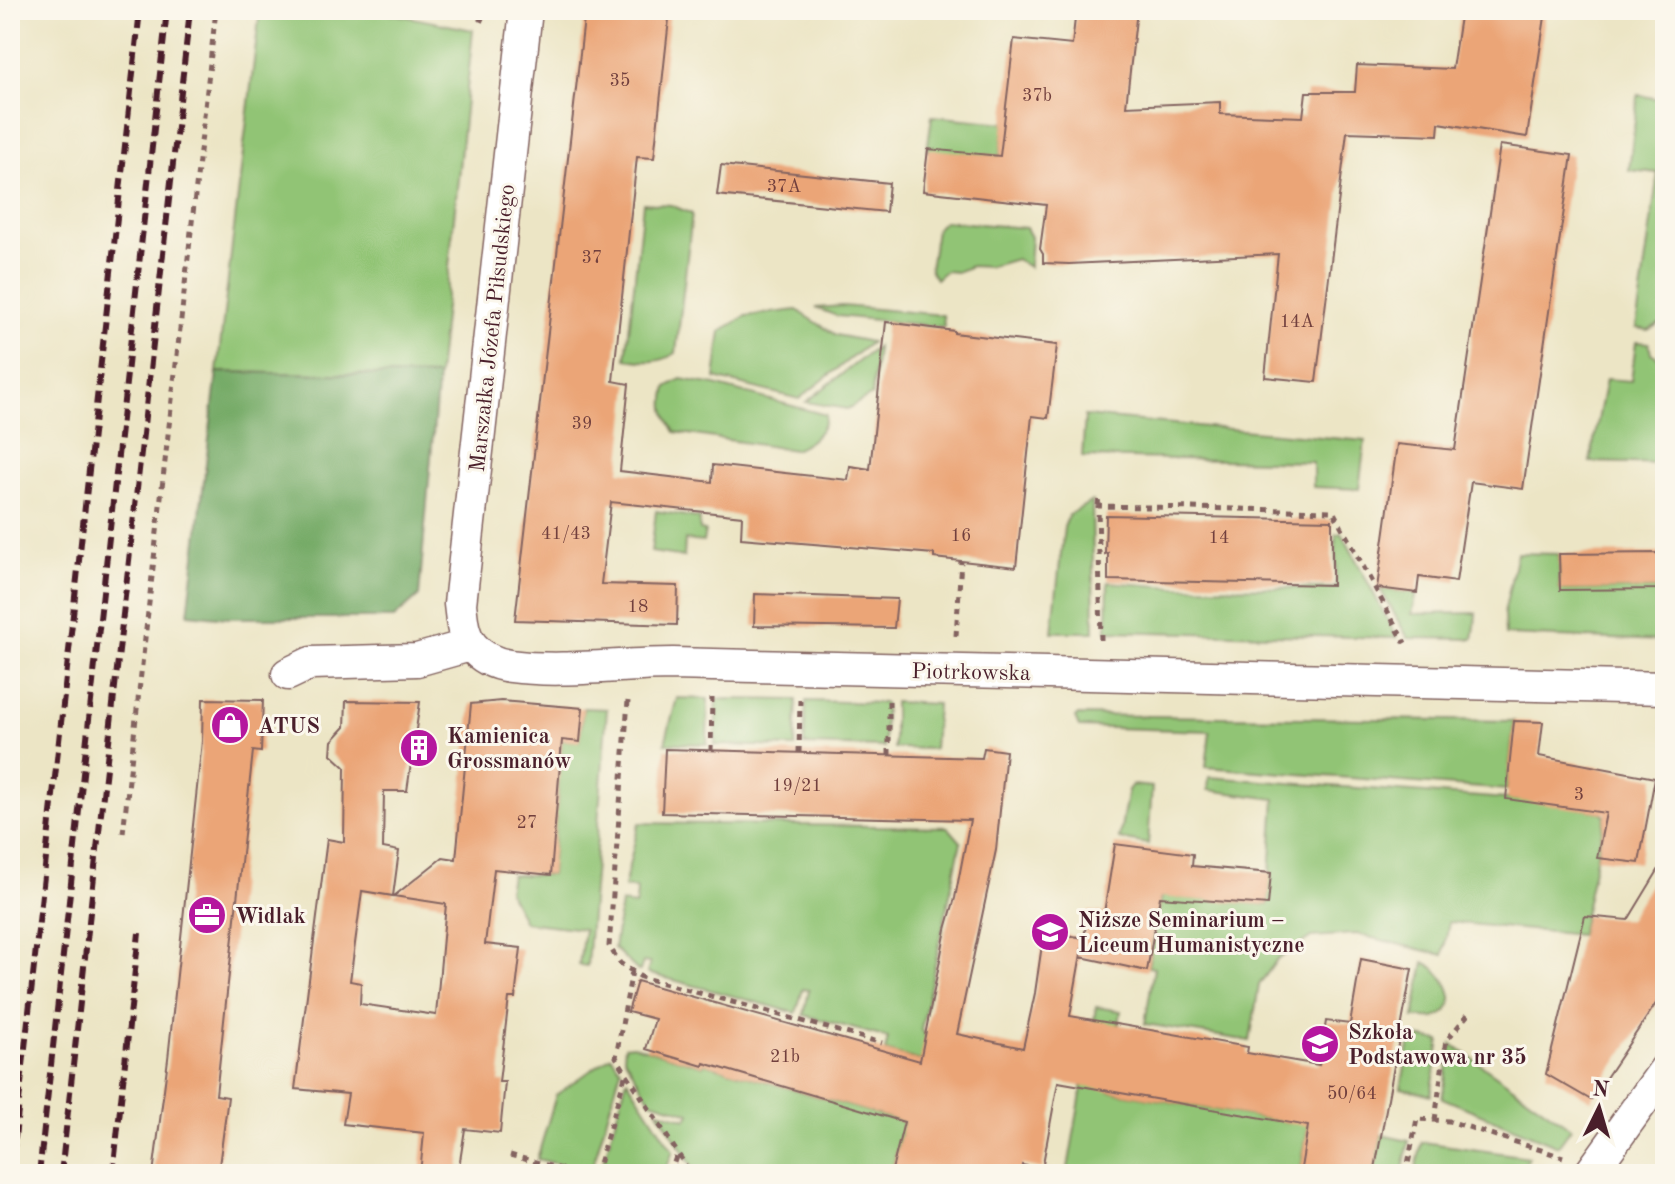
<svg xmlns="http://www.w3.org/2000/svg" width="1675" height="1184" viewBox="0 0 1675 1184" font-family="'Old Standard TT',serif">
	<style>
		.green { fill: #91c475; stroke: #6e7250; stroke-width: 2 }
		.forest { fill: #74aa66; stroke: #5f6448; stroke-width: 2 }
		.building { fill: #eba577 }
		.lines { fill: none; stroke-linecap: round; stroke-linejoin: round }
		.minor-casing { stroke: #836461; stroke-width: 35 }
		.path { stroke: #836461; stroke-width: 5; stroke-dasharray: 6 6; stroke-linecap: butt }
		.minor { stroke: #fff; stroke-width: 32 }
		.rail { stroke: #4a1f2b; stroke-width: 6; stroke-dasharray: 12 6; stroke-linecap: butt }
		.labels { text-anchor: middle; stroke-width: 6; stroke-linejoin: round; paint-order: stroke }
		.number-label { font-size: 18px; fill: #72403e }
		.street-label { font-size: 22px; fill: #4a1f2b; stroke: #fbf7ec }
		.poi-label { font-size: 22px; font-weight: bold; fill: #4a1f2b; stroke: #fbf7ec; text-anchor: start }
	</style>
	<rect width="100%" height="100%" fill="#fbf7ec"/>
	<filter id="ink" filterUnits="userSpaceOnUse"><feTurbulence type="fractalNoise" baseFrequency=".0125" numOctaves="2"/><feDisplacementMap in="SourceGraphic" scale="16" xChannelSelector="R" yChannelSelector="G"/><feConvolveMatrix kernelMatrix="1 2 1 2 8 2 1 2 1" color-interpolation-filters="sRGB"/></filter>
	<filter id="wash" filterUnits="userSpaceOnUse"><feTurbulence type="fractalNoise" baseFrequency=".006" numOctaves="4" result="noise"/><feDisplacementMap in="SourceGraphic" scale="32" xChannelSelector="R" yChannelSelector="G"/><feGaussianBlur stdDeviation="1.8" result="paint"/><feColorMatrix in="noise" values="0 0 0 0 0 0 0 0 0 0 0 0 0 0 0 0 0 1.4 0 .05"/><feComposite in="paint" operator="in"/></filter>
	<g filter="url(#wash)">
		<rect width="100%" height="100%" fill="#ece5c5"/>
		<path class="green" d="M260 10H374L473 30 438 376 217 372Z
			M1638 95 1665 100V321L1648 330 1636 328 1658 173 1629 170Z
			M932 116 1005 123 1000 156 927 151Z
			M643 203 671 205 692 214 676 353C659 364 645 362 626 359Z
			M944 221 1026 228 1031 237 1029 267 1016 259 989 267 971 266 957 272 945 271 936 279 930 270 936 229Z
			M842 306 943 315 944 327 837 316 816 308Z
			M797 310 836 335 871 342 799 399 715 378 721 331 746 316Z
			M1636 342 1649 343 1651 353 1665 362V464L1590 462 1606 379 1631 381Z
			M877 347 872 395 847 409 806 402Z
			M681 379 715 385 826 415C824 433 810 443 794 450L675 432C665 415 662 407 667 387Z
			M1085 416 1365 441 1359 489 1313 487V462L1082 457Z
			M1092 501 1094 632H1052L1064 527 1069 515Z
			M656 511 699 518 700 530 705 531 703 542 685 540 684 557 651 552Z
			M1665 528V641L1505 635 1504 613 1517 553 1559 554 1560 590 1662 589Z
			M1342 533 1397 638 1107 631 1108 582 1174 587 1336 588V534Z
			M1380 589 1417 593 1412 614 1477 613 1473 639 1408 638Z
			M677 698 708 699 707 744 665 743Z
			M717 699 797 700 795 747 715 745Z
			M806 701 885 703 884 747 804 745Z
			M894 702 937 704 934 749 894 748Z
			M583 708 607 709 587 966 579 965 584 929 524 922 508 890 511 875H551L562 740 580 741Z
			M1078 715 1514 721 1507 790 1206 767 1210 731 1079 727 1075 718Z
			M1209 777 1534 801 1601 812 1605 816 1580 935 1449 922 1443 955 1356 934 1311 937 1276 961 1259 985 1250 1041 1145 1024 1154 968 1148 967 1161 896 1268 905 1275 799 1208 790Z
			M1132 785 1152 787 1148 844 1119 839 1128 790Z
			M639 823 948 827 961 842 921 1030 926 1037 921 1061 885 1051 888 1038 804 1015 809 990 803 989 796 1013 647 973 650 963 643 962 640 971H638L614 948 621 903 636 905 637 889 624 887Z
			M1424 962C1444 971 1468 1008 1434 1018 1429 1019 1420 1017 1414 1018Z
			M1096 1007 1121 1011 1109 1091 1286 1122 1309 1121 1300 1174H1067Z
			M1411 1036 1440 1041 1431 1095 1401 1088Z
			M1452 1044 1571 1128 1558 1146 1442 1098Z
			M632 1045 703 1066 704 1063 904 1122 891 1174H697L658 1111 687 1119 690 1113 651 1101 624 1057 625 1046Z
			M611 1056 621 1069 591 1172 537 1159 556 1095Z
			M627 1079 673 1151 664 1174H600Z
			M1381 1135 1409 1141 1402 1174H1374Z
			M1422 1142 1529 1157 1517 1174H1415Z"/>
		<path class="forest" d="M217 372 438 376 419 596 394 618H228L188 614Z"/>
		<g id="blocks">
			<path class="building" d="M585 10H670L654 158 637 157 613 381 629 384 620 471 712 482 713 465 848 480 850 466 870 469 886 322 954 331V333L1057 345 1048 418 1032 416 1016 567 934 558V554L741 538 742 516 611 502 601 584 678 586 677 625 515 620Z
				M1076 10H1137L1126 106 1220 102V114L1303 117 1306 92H1355L1357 65 1452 69 1461 10H1546L1527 137 1439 123 1438 135 1347 132 1316 382 1265 377 1278 254 1069 264 1043 263V254L1040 249 1046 205 923 191 928 149 1000 156 1014 39 1072 45Z
				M1500 145 1572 155 1523 489 1471 482 1456 582 1419 577 1417 593 1377 588 1397 444 1455 450Z
				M721 165 889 183 886 212 717 195Z
				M1106 515 1332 520V585L1108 580V553L1105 554Z
				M1662 553V589L1560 590 1559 554Z
				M755 594 897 599 894 628 754 626Z
				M203 699 263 700 261 752 253 751 216 1095 228 1097 218 1174H153L168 1059 202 741Z
				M346 701 420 702 407 791H384L383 848 399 851 393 896 362 891 350 981 361 983 360 1004 436 1015 446 904 394 896 443 857 456 859 471 704 501 701 583 708 580 742 562 740 551 875 494 869 485 944 521 948 515 998H509L499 1082H505L500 1133 465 1129 458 1174H420L424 1133 343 1124 348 1094 295 1089 327 839 344 842 345 767 331 754 332 741 345 727Z
				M1514 721 1543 722 1539 756 1655 778 1639 863 1597 858 1606 813 1506 799Z
				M984 748 1006 751 996 850 957 1034 1023 1048 1035 993 1044 931 1084 938 1088 911 1104 913 1115 844 1193 854 1192 866 1271 873 1268 905 1160 897 1147 971 1081 957 1082 948 1070 1016 1248 1047 1247 1053 1319 1065 1326 1021 1350 1024 1361 959 1412 969 1374 1174H1300L1308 1126 1058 1082 1042 1169 1022 1165 1021 1174H891L904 1122 704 1063 703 1066 646 1049 655 1019 628 1012 637 981 920 1061 946 929 955 898 970 820 662 813 665 749 982 758Z
				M1665 859V990L1591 1100 1546 1074 1585 916 1628 920Z"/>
		</g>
	</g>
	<g filter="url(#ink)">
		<use href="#blocks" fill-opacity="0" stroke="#836461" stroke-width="2"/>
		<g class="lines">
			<g class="minor-casing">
				<path id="minor" d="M526 10 460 604C462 619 462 634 472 646 481 657 495 664 510 666 563 673 619 664 673 664L1665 688
					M288 674 311 663 417 660 470 645
					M1590 1174 1665 1070"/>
			</g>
			<path class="path" d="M419 10 471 15 485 21
				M1098 506 1099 495
				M956 636 961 561
				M1101 640 1098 506 1333 511 1405 643
				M628 701 609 946 620 963 641 977 882 1043
				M889 701V755
				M711 751 712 698
				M799 753 800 700
				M123 833 216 10
				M632 971 616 1057 691 1174
				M1435 1120 1446 1041 1470 1012
				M510 1155 579 1174
				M596 1174 626 1073
				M670 1174 677 1154
				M1406 1174 1417 1119 1449 1121 1563 1157"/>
			<use href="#minor" class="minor"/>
			<path class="rail" d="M11 1174 140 10
				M39 1174 167 10
				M61 1174 190 10
				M113 1174 139 933"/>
		</g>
	</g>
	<defs>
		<g id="shop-disc" transform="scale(2)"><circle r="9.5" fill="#b5179e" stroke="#fbf7ec"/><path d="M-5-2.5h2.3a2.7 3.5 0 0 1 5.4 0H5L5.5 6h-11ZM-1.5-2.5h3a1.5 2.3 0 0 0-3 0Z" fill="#fff"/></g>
		<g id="building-disc" transform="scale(2)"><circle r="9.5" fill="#b5179e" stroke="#fbf7ec"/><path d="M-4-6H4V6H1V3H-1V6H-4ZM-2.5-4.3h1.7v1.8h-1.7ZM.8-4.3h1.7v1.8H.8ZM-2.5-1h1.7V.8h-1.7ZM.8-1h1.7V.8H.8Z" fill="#fff"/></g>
		<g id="office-disc" transform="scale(2)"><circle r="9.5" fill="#b5179e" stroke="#fbf7ec"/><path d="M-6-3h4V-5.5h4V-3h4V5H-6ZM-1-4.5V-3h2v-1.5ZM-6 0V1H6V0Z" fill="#fff"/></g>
		<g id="school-disc" transform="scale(2)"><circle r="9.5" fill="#b5179e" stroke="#fbf7ec"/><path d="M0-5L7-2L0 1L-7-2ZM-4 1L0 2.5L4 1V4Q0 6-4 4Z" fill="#fff"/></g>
	</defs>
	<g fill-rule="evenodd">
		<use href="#shop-disc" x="230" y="725"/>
		<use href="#building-disc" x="419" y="748"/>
		<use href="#office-disc" x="207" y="915"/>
		<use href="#school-disc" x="1050" y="932"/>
		<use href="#school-disc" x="1320" y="1044"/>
	</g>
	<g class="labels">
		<g class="number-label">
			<text x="620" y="86">35</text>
			<text x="1037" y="101">37b</text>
			<text x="784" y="192">37A</text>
			<text x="592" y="263">37</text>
			<text x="1297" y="327">14A</text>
			<text x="582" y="429">39</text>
			<text x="566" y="539">41/43</text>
			<text x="961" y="541">16</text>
			<text x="1219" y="543">14</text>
			<text x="638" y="612">18</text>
			<text x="797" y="791">19/21</text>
			<text x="1579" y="800">3</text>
			<text x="527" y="828">27</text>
			<text x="785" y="1062">21b</text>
			<text x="1352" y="1099">50/64</text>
		</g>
		<g class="street-label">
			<text transform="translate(491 328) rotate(-84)" y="8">Marszałka Józefa Piłsudskiego</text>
			<text transform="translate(971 671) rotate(1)" y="8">Piotrkowska</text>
		</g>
		<g class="poi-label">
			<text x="258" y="733">ATUS</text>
			<text x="447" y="743">Kamienica<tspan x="447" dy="25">Grossmanów</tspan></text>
			<text x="235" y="923">Widlak</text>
			<text x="1078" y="927">Niższe Seminarium –<tspan x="1078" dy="25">Liceum Humanistyczne</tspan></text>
			<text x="1348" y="1039">Szkoła<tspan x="1348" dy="25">Podstawowa nr 35</tspan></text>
		</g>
	</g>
	<rect width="1675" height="1184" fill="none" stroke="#fbf7ec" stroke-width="40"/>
	<g transform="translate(1599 1108) rotate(5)" stroke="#fbf7ec" stroke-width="6" paint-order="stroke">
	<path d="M0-6L14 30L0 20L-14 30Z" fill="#4a1f2b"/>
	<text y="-12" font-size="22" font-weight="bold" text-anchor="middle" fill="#4a1f2b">N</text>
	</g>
</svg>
